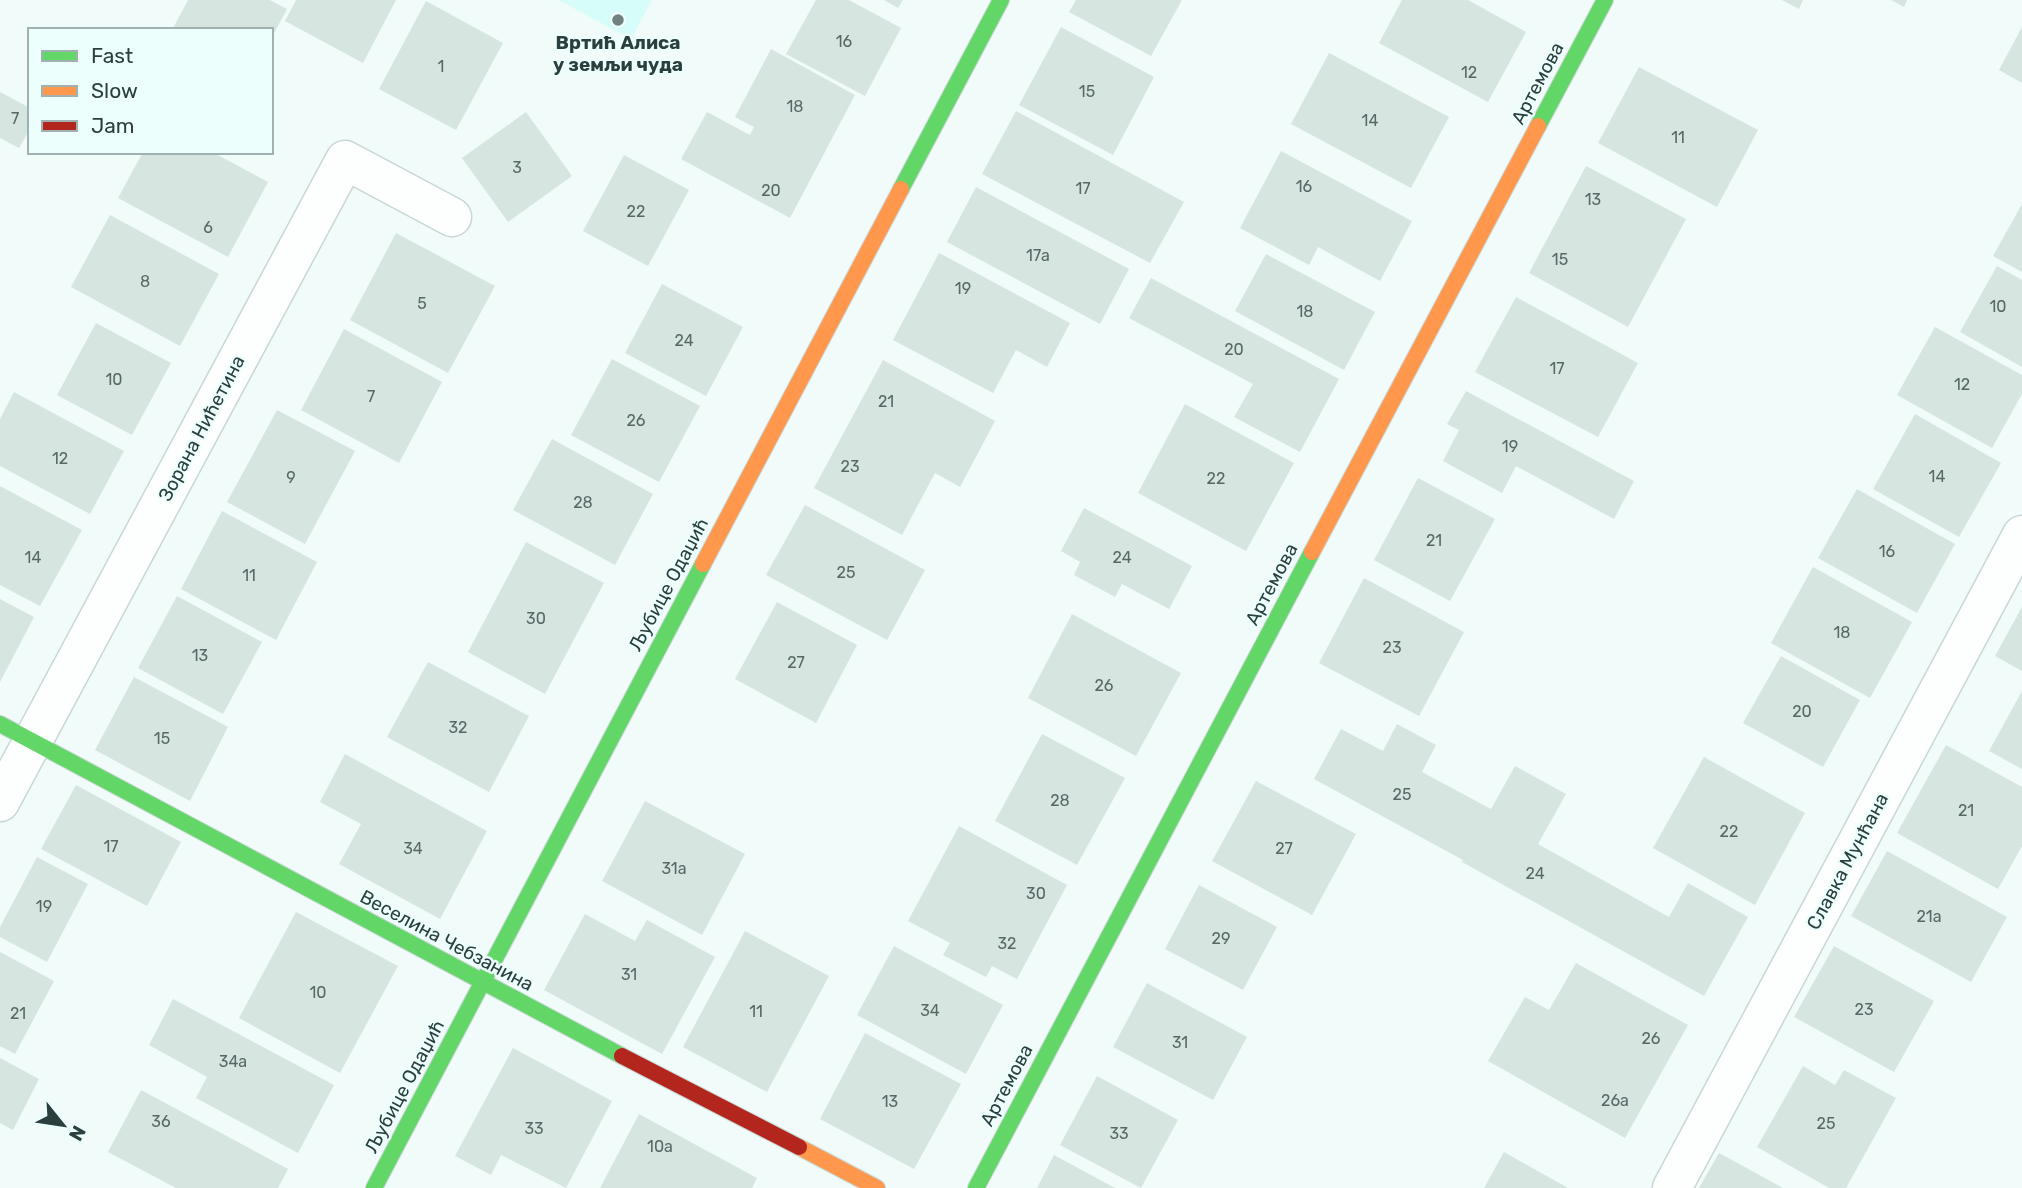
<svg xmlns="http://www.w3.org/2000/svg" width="2022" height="1188" viewBox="0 0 2022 1188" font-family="Rubik,sans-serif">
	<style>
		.built { fill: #d7fdfb }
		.building { fill: #d7e5e0 }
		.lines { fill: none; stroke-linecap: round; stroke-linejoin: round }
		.street-casing { stroke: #c9d7d6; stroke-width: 41 }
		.fast-casing { stroke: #c9d7d6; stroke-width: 18 }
		.slow-casing { stroke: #c9d7d6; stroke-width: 18 }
		.jam-casing { stroke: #c9d7d6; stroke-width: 18 }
		.street { stroke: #fdfefe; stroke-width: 38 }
		.fast { stroke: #63d668; stroke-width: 16 }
		.slow { stroke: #ff974d; stroke-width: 16 }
		.jam { stroke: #b3261e; stroke-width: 16 }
		.poi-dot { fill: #708180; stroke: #ecfffd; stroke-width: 2.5 }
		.labels { text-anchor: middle; stroke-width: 5; stroke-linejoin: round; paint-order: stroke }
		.number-label { font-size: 16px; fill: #576967 }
		.poi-label { font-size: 19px; font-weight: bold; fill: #2b3f3e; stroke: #ecfffd }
		.street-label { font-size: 19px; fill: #2b3f3e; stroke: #ecfffd }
	</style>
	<rect width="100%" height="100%" fill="#f0fbfa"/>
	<path class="built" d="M558 0H652L631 39Z"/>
	<path class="building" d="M188 0H270L287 9 271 39V30H172Z
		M296 0H396L363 63 285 21Z
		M816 0H849L901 28 865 96 786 54Z
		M884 0H903L898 8Z
		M1076 0H1182L1151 56 1069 12Z
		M1402 0H1468L1526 32 1488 102 1379 43Z
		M1782 0H1803L1799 9Z
		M1891 0H1907L1904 7Z
		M426 1 503 43 456 130 379 89Z
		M1061 27 1154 77 1113 155 1019 105Z
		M2022 27V83L1999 70Z
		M771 49 855 95 790 218 681 159 707 112 750 135 754 127 735 117Z
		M1329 53 1449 117 1411 188 1291 124Z
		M1639 67 1758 130 1717 207 1598 143Z
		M0 92 30 108V129L19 148 0 138Z
		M1016 111 1184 202 1150 263 982 174Z
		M526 112 572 176 508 222 462 158Z
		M1281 151 1412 221 1380 281 1318 247 1309 265 1240 228Z
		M143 152H212L268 182 228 257 118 198Z
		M624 155 689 190 648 266 583 231Z
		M1586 166 1686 219 1628 327 1529 273Z
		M976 187 1129 269 1100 324 947 242Z
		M2022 204V272L1993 256Z
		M110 215 219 274 180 346 71 287Z
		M396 233 495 286 448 373 350 320Z
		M939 253 1070 323 1047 367 1016 350 993 393 893 340Z
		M1266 254 1375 312 1344 370 1235 311Z
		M1997 266 2022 280V367L1960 332Z
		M1151 278 1339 379 1300 452 1234 417 1253 384 1129 318Z
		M662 284 743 327 706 396 625 353Z
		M1516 297 1638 363 1598 437 1475 372Z
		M96 323 171 363 132 435 57 395Z
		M1935 327 2022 375V394L1992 448 1897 395Z
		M344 329 442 382 399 463 301 410Z
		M612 359 700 406 659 482 571 435Z
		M883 360 995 421 960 487 935 473 902 535 814 488Z
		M1466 391 1634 481 1614 519 1516 466 1502 493 1443 461 1459 430 1447 424Z
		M14 392 124 451 90 514 0 466V419Z
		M1185 404 1294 463 1246 551 1138 493Z
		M277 410 355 451 305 544 227 502Z
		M1915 414 2001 463 1959 537 1873 489Z
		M552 439 653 494 615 565 513 510Z
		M1418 478 1495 519 1450 601 1374 560Z
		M0 486 82 530 40 606 0 585Z
		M1857 489 1955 544 1917 613 1818 558Z
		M805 505 925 570 887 640 766 575Z
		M1084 508 1192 566 1169 609 1122 584 1115 597 1074 575 1080 562 1061 551Z
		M222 511 317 562 276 640 181 589Z
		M526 542 604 583 545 694 468 652Z
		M1813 567 1912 622 1870 698 1771 643Z
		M1364 578 1464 632 1419 716 1319 663Z
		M177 596 262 642 223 714 138 668Z
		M0 599 34 617 0 682Z
		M777 602 857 645 816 723 735 679Z
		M2022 607V671L1995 656Z
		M1072 614 1181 673 1136 756 1028 698Z
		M1781 656 1860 700 1823 767 1743 723Z
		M428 662 529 716 489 792 387 737Z
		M134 677 228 727 190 801 95 750Z
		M2022 691V769L1989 751Z
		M1397 724 1436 745 1422 772 1491 809 1515 766 1566 794 1538 844 1669 917 1688 883 1748 917 1704 996 1462 862 1463 860 1314 779 1341 729 1383 751Z
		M1042 734 1125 778 1077 865 995 821Z
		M1946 745 2022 787V846L1998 889 1897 833Z
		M345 754 487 831 440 919 339 864 361 824 320 802Z
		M1704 757 1805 813 1755 905 1653 848Z
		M1256 781 1356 834 1312 915 1212 861Z
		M76 785 181 842 147 906 41 849Z
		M645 801 745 854 702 935 602 881Z
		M959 826 1067 885 1017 979 992 966 986 977 943 955 950 943 908 921Z
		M1887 851 2007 917 1971 982 1851 916Z
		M37 857 88 884 47 962 0 937V927Z
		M1199 885 1277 927 1243 990 1165 949Z
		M296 912 398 966 340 1073 239 1018Z
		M585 914 635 941 647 920 715 957 662 1054 544 990Z
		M745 931 829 976 767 1092 683 1047Z
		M894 946 1003 1005 966 1074 857 1015Z
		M1834 946 1934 1001 1894 1072 1794 1017Z
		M0 952 54 981 15 1054 0 1046Z
		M1576 963 1688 1025 1625 1138 1488 1061 1525 997 1549 1010Z
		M1147 983 1247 1037 1213 1100 1113 1047Z
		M173 999 334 1085 298 1153 196 1098 207 1077 149 1045Z
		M865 1033 961 1084 914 1169 820 1119Z
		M513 1048 612 1101 566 1188 501 1155 491 1175 455 1156Z
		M0 1058 39 1079 13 1130 0 1123Z
		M1803 1066 1835 1085 1844 1070 1896 1098 1846 1188H1829L1757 1147Z
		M1097 1076 1178 1120 1141 1188 1060 1145Z
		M141 1090 288 1169 278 1188H176L108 1152Z
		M639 1114 757 1178 752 1188H600Z
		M1504 1152 1568 1188H1484Z
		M1719 1153 1783 1188H1699Z
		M1054 1155 1115 1188H1037Z"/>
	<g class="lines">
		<g class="street-casing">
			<path id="street" d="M0 802 345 160 452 217
				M1672 1188 2022 535"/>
		</g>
		<g class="fast-casing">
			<path id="fast" d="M1538 126 1605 0
				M901 189 1001 0
				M0 724 622 1056
				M374 1188 703 564
				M976 1188 1312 552"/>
		</g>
		<g class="slow-casing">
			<path id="slow" d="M1312 552 1538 126
				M703 564 901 189
				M799 1147 877 1188"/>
		</g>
		<g class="jam-casing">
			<path id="jam" d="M622 1056 799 1147"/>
		</g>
		<use href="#street" class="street"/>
		<use href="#fast" class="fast"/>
		<use href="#slow" class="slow"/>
		<use href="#jam" class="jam"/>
	</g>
	<circle class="poi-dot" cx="618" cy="20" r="7"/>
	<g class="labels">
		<g class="number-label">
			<text x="844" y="47">16</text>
			<text x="441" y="72">1</text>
			<text x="1469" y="78">12</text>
			<text x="1087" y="97">15</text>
			<text x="795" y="112">18</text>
			<text x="15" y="124">7</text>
			<text x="1370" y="126">14</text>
			<text x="1678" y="143">11</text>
			<text x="517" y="173">3</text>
			<text x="1304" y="192">16</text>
			<text x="1083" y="194">17</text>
			<text x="771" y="196">20</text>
			<text x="1593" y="205">13</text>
			<text x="636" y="217">22</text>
			<text x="208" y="233">6</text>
			<text x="1038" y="261">17a</text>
			<text x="1560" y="265">15</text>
			<text x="145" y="287">8</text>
			<text x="963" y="294">19</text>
			<text x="422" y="309">5</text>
			<text x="1998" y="312">10</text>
			<text x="1305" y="317">18</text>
			<text x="684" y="346">24</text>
			<text x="1234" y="355">20</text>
			<text x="1557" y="374">17</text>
			<text x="114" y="385">10</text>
			<text x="1962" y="390">12</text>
			<text x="371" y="402">7</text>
			<text x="886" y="407">21</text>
			<text x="636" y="426">26</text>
			<text x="1510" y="452">19</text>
			<text x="60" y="464">12</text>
			<text x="850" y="472">23</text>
			<text x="1937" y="482">14</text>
			<text x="291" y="483">9</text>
			<text x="1216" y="484">22</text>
			<text x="583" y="508">28</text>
			<text x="1434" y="546">21</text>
			<text x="1887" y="557">16</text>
			<text x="33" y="563">14</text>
			<text x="1122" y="563">24</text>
			<text x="846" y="578">25</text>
			<text x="249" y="581">11</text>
			<text x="536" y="624">30</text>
			<text x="1842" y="638">18</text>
			<text x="1392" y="653">23</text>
			<text x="200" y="661">13</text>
			<text x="796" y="668">27</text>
			<text x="1104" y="691">26</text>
			<text x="1802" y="717">20</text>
			<text x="458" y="733">32</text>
			<text x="162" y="744">15</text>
			<text x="1402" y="800">25</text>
			<text x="1060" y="806">28</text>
			<text x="1966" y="816">21</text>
			<text x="1729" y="837">22</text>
			<text x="111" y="852">17</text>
			<text x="413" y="854">34</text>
			<text x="1284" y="854">27</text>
			<text x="674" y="874">31a</text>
			<text x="1535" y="879">24</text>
			<text x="1036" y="899">30</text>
			<text x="44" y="912">19</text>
			<text x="1929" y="922">21a</text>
			<text x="1221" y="944">29</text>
			<text x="1007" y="949">32</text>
			<text x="629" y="980">31</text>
			<text x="318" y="998">10</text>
			<text x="1864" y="1015">23</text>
			<text x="930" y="1016">34</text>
			<text x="756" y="1017">11</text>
			<text x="18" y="1019">21</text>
			<text x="1651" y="1044">26</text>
			<text x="1180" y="1048">31</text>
			<text x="233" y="1067">34a</text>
			<text x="1615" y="1106">26a</text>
			<text x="890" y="1107">13</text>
			<text x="161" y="1127">36</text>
			<text x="1826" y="1129">25</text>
			<text x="534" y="1134">33</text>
			<text x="1119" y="1139">33</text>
			<text x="660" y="1152">10a</text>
		</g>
		<g class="poi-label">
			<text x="618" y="49">Вртић Алиса<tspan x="618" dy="22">у земљи чуда</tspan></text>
		</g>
		<g class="street-label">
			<text transform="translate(1537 83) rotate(-62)" y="7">Артемова</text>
			<text transform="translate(201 428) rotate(-62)" y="7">Зорана Нићетина</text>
			<text transform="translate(668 584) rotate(-62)" y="7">Љубице Одаџић</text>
			<text transform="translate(1271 584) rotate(-62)" y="7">Артемова</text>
			<text transform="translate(1847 861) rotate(-62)" y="7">Славка Мунћана</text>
			<text transform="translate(447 940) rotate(28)" y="7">Веселина Чебзанина</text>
			<text transform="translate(1006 1085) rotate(-62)" y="7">Артемова</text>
			<text transform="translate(404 1086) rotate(-62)" y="7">Љубице Одаџић</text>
		</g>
	</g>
	<rect x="28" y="28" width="245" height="126" fill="#ecfffd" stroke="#9fb2b1" stroke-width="2"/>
	<rect x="42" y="51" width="35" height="10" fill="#63d668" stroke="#9fb2b1" stroke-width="2"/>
	<text x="91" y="63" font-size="21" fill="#2b3f3e">Fast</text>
	<rect x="42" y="86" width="35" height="10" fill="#ff974d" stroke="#9fb2b1" stroke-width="2"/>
	<text x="91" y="98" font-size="21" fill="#2b3f3e">Slow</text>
	<rect x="42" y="121" width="35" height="10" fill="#b3261e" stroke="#9fb2b1" stroke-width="2"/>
	<text x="91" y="133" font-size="21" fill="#2b3f3e">Jam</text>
	<g transform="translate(63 1125) rotate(120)" stroke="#ecfffd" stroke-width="5" paint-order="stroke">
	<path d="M0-5L12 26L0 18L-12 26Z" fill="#2b3f3e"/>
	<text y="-10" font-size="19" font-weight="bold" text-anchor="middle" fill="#2b3f3e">N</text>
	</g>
</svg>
